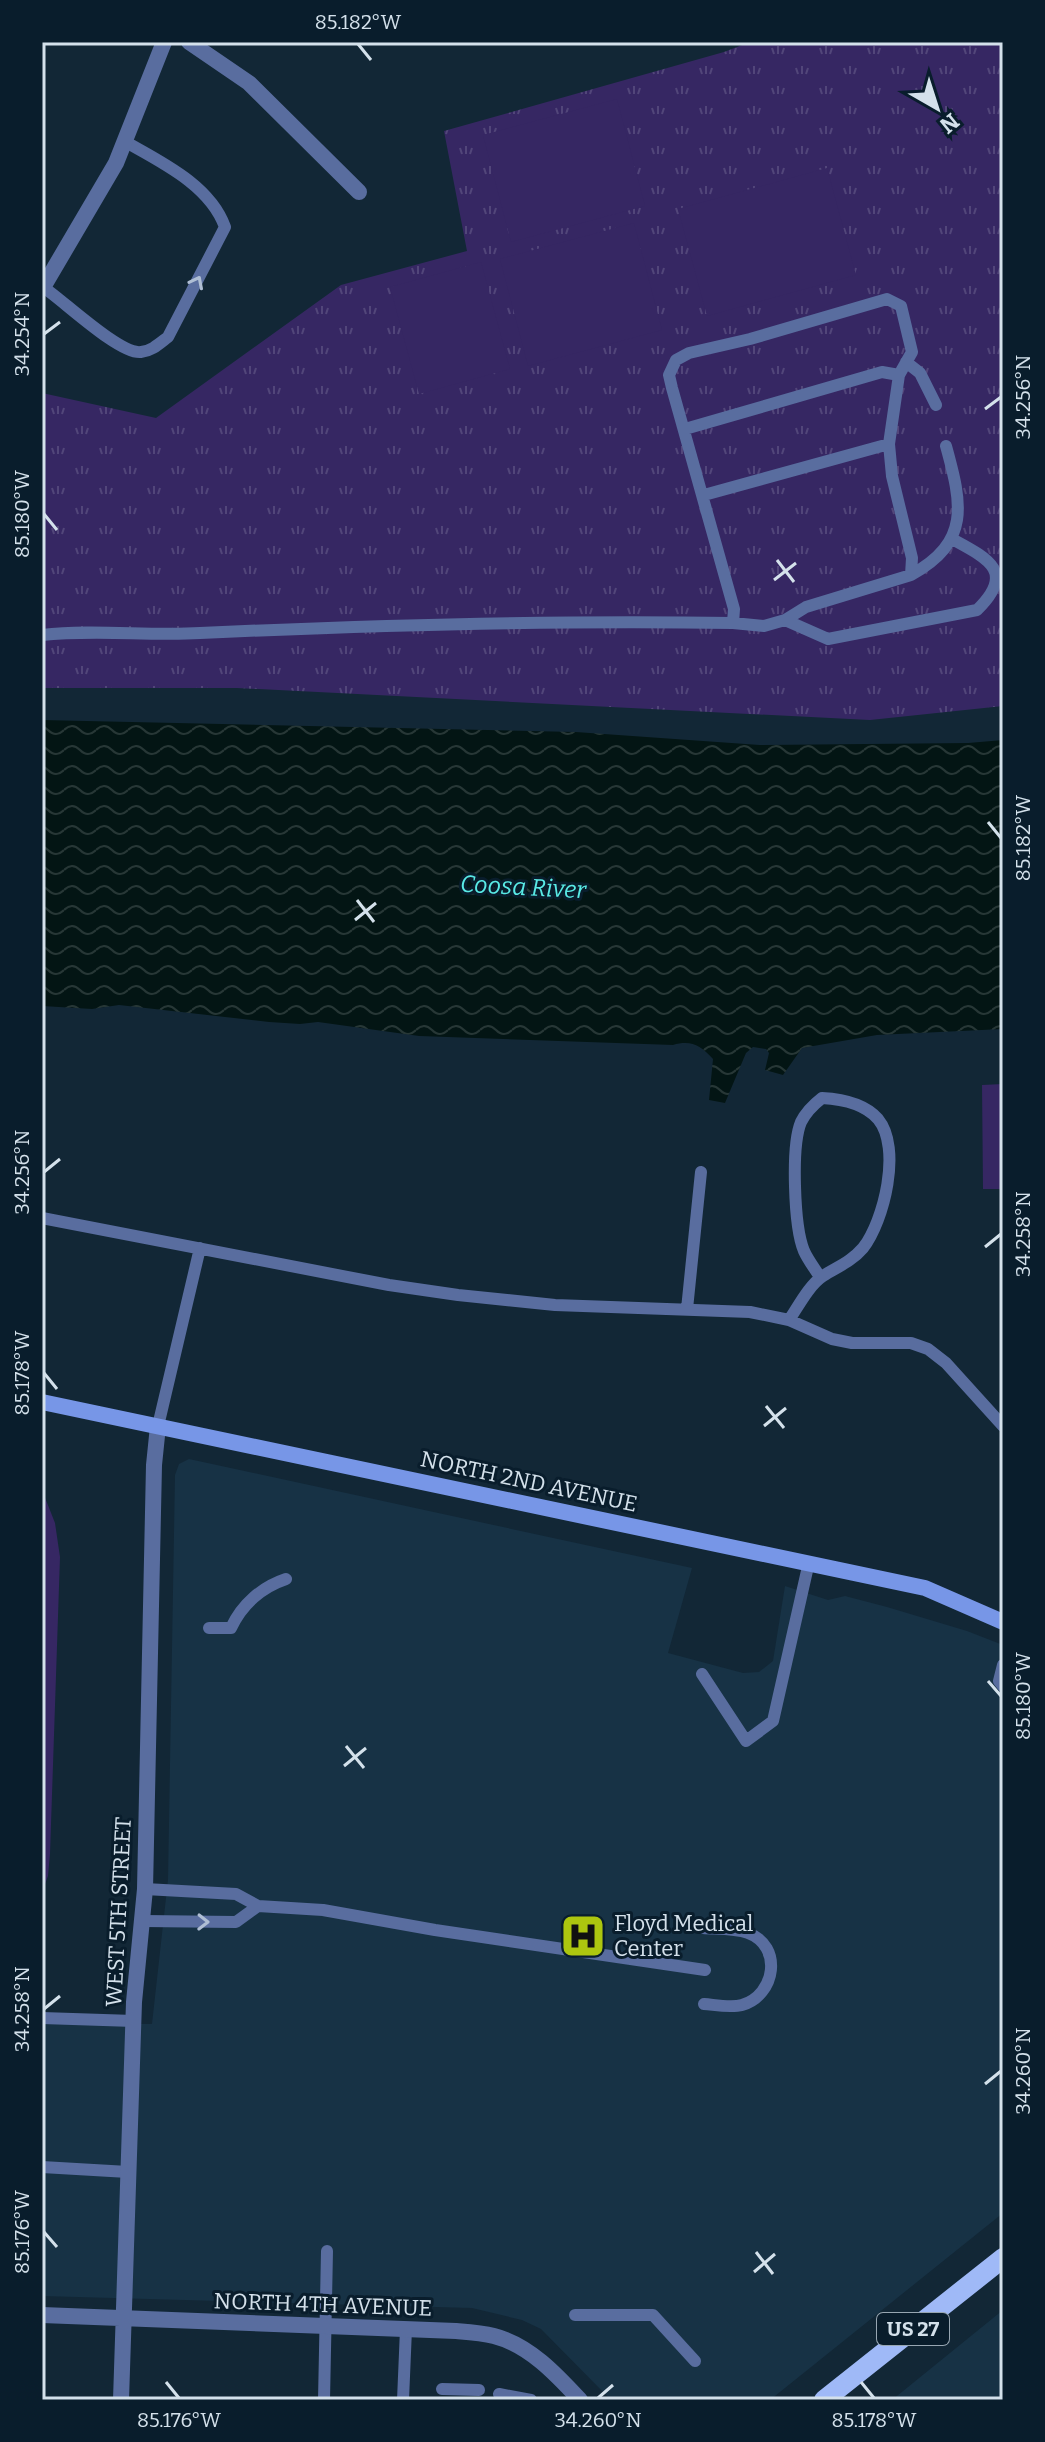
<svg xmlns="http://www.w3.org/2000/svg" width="1045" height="2442" viewBox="0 0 1045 2442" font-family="Bitter,serif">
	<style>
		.built { fill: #173245 }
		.grass { fill: url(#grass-tufts) }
		.green { fill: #362763 }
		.water { fill: url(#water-waves) }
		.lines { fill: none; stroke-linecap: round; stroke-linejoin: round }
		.service { stroke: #596d9f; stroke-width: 12 }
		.minor { stroke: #596d9f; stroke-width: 16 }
		.secondary { stroke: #7796e7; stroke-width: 16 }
		.primary { stroke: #9fb9f7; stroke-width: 20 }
		.oneway { stroke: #afbed4 }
		.ticks { fill: none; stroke: #d4e1eb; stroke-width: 3 }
		.labels { text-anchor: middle; stroke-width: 6; stroke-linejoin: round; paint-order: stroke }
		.shield { fill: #091d2c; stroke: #97a6b2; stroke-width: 2 }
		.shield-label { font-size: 20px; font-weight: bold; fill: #d4e1eb }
		.street-label { font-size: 22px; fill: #d4e1eb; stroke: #091d2c }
		.poi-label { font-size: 22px; fill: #d4e1eb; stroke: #091d2c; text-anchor: start }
		.water-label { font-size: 24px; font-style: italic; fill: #59eae6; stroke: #091d2c }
		.neatline { fill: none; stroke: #d4e1eb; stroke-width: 3 }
		.ticks-label { font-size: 20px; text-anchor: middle; fill: #d4e1eb }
	</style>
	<defs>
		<pattern id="grass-tufts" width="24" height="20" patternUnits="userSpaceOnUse" patternTransform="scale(2)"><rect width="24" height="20" fill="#362763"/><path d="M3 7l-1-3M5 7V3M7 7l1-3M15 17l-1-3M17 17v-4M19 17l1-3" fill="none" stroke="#52467a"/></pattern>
		<pattern id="water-waves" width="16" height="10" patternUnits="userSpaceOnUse" patternTransform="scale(2)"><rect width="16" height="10" fill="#031514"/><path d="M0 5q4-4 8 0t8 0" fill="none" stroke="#273736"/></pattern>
	</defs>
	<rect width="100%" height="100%" fill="#122736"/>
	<path class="built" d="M189 1459 692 1568 668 1653 743 1673 759 1672 773 1661 785 1586 828 1600 845 1596 887 1607 967 1631 1003 1645V2213L770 2400H611L541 2329 522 2320 472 2308 42 2296V2024H152L168 1880 175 1475 179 1464Z
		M1003 2310V2400H892Z"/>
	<path class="grass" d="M750 42H1003V706L870 720 237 688H42V393L156 418 341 285 467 251 444 131 724 52Z"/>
	<path class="green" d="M617 99 645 206 511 242 483 135Z
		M827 168 856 275 707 316 678 209Z
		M634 223 662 330 528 366 500 259Z
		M481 262 510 369 419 394 390 287Z
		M1003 1084V1189H983L982 1085Z
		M42 1490 55 1523 60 1557 50 1854 48 1876 42 1892Z"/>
	<path class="water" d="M42 720 576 732 760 745 968 743 1003 740V1029L877 1035 802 1048 783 1075 765 1070 769 1053 766 1049 753 1047 746 1053 725 1103 709 1100 713 1059C700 1045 691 1040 673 1045L419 1036 318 1022 300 1024 269 1022 119 1005 92 1009 42 1006Z"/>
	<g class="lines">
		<path class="service" d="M43 287C64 301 120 355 141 352 152 351 160 343 168 337L225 227C210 185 161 162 124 141
			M887 299 901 306 912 352 899 375 889 444 892 476 912 558 911 575 806 607 785 620 764 626 733 623 734 609 672 388 669 375 676 360 689 353 750 339Z
			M906 362 920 373 936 405
			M685 429 882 372 899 375
			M704 495 889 444
			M911 575C971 542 962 504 946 446
			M785 620 828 639 977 610C1016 572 989 559 952 539
			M42 635C94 629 147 636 200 633 378 625 555 620 733 623
			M42 1218 389 1285 458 1295 555 1305 750 1312 789 1320 832 1339 852 1343H911L928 1349 946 1363 1003 1426
			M687 1309 701 1172
			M789 1320C798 1307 809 1285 823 1276 837 1267 851 1262 863 1248 884 1221 902 1148 878 1119 864 1103 841 1099 822 1098 813 1105 806 1112 801 1122 791 1146 794 1227 804 1251 808 1260 815 1269 820 1277
			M158 1426 200 1248
			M209 1628H231C242 1604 262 1587 286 1579
			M1003 1665 999 1681 1003 1686
			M702 1674 746 1741 773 1721 809 1562
			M145 1889 236 1894 258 1906 323 1910 435 1930 705 1970
			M143 1921 236 1922 258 1906
			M703 1928C718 1929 735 1928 748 1933 783 1946 776 1995 742 2005 731 2008 716 2005 704 2004
			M42 2018 134 2021
			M42 2167 128 2172
			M575 2315H653L695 2361
			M442 2389 479 2390
			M499 2394 531 2400
			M324 2400 327 2251
			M403 2400 406 2329"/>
		<path class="minor" d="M189 42 249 83 359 192
			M42 289 116 163 164 42
			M42 2315 456 2331C468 2332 482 2333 494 2336 529 2345 556 2374 580 2400
			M121 2400 134 2002 145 1889 154 1465 158 1426"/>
		<path class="secondary" d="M42 1402 925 1588 1003 1622"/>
		<path class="primary" d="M824 2400 1003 2258"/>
	</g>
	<defs><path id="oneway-chevron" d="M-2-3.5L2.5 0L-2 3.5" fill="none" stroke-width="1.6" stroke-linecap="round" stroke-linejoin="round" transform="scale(2)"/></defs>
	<g class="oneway">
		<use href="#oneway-chevron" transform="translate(197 282) rotate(-63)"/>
		<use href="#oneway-chevron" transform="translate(203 1922) rotate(1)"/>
	</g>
	<path class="ticks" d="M358 44 371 60M44 334 60 322M985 409 1001 397M44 514 57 530M777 560 794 582M774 580 796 563M988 822 1001 838M357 900 374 922M355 920 376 903M44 1172 60 1159M985 1247 1001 1234M44 1373 57 1389M766 1406 784 1428M764 1426 786 1408M988 1681 1001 1696M346 1746 364 1768M344 1766 366 1748M44 2009 60 1996M985 2084 1001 2071M44 2232 57 2247M756 2252 773 2274M754 2272 775 2254M166 2382 179 2398M861 2382 874 2398M598 2398 613 2385"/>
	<defs>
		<g id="hospital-square" transform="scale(2.3)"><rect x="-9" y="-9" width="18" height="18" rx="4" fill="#adc60f" stroke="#091d2c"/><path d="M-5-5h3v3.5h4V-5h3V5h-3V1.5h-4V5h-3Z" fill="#111"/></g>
	</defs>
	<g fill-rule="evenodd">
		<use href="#hospital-square" x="583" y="1936"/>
	</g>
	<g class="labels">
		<rect class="shield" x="877" y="2313" width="72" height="32" rx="6"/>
		<g class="shield-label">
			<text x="913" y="2336">US 27</text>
		</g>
		<g class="street-label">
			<text transform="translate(529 1481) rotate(12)" y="8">NORTH 2ND AVENUE</text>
			<text transform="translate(118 1912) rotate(-87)" y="8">WEST 5TH STREET</text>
			<text transform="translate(323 2304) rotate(2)" y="8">NORTH 4TH AVENUE</text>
		</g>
		<g class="poi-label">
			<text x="614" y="1931">Floyd Medical<tspan x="614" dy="25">Center</tspan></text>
		</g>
		<g class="water-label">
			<text transform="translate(523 887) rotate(3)" y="8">Coosa River</text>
		</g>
	</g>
	<rect width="1045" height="2442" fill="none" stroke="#091d2c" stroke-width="88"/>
	<g transform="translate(937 108) rotate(141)" stroke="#091d2c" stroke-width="6" paint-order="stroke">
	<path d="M0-6L14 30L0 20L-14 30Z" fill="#d4e1eb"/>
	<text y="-12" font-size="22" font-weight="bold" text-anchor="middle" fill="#d4e1eb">N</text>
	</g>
	<rect x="44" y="44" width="957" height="2354" class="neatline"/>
	<g class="ticks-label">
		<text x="358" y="29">85.182°W</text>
		<text transform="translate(22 334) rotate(-90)" y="7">34.254°N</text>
		<text transform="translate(1023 397) rotate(-90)" y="7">34.256°N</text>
		<text transform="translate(22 514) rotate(-90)" y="7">85.180°W</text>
		<text transform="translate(1023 838) rotate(-90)" y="7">85.182°W</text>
		<text transform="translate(22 1172) rotate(-90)" y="7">34.256°N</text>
		<text transform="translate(1023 1234) rotate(-90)" y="7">34.258°N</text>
		<text transform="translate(22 1373) rotate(-90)" y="7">85.178°W</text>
		<text transform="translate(1023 1696) rotate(-90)" y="7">85.180°W</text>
		<text transform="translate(22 2009) rotate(-90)" y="7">34.258°N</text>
		<text transform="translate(1023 2071) rotate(-90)" y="7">34.260°N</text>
		<text transform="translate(22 2232) rotate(-90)" y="7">85.176°W</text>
		<text x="179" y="2427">85.176°W</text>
		<text x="598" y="2427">34.260°N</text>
		<text x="874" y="2427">85.178°W</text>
	</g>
</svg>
